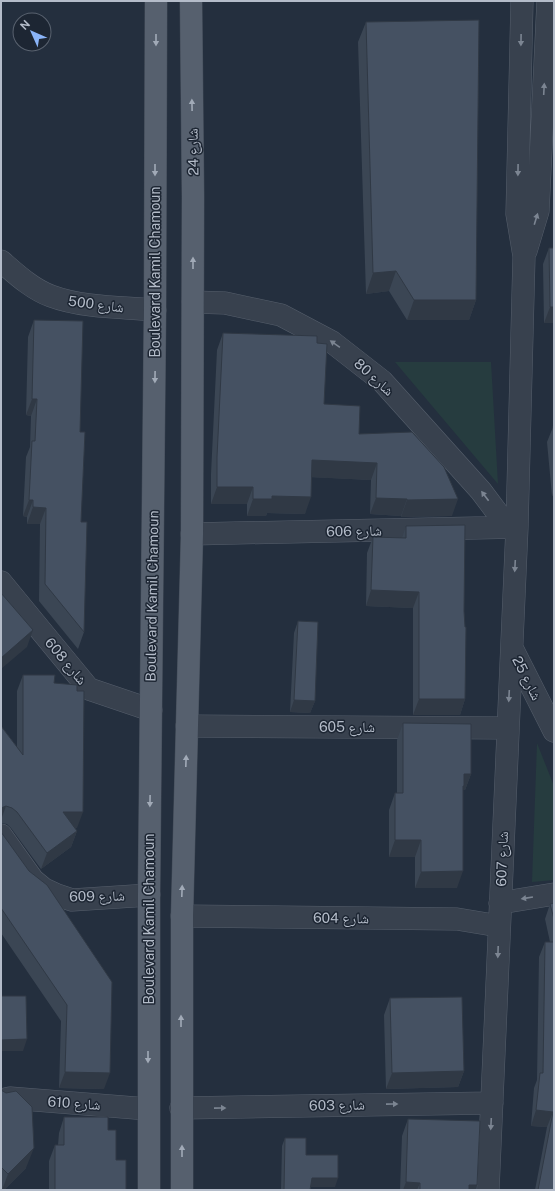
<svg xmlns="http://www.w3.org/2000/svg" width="555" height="1191" viewBox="0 0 555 1191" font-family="'Public Sans','Noto Naskh Arabic',sans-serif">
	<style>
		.green { fill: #263c3f }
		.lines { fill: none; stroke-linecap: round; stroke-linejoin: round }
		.minor-casing { stroke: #565f6c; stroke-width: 23 }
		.major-casing { stroke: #414a57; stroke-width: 23 }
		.minor { stroke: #38414e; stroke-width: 22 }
		.major { stroke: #56606e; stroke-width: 22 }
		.wall { fill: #3b4654 }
		.shaded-wall { fill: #303945 }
		.building { fill: #455162; stroke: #303945 }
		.oneway { fill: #a1aab7 }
		.oneway2 { fill: #7c8592 }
		.labels { text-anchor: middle; stroke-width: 3; stroke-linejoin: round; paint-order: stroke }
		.street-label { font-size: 14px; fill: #b4bcc9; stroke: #1d2633 }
	</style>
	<rect width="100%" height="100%" fill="#242f3e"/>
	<path class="green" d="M395 362H491L498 484Z
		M537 743 554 786V880L532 882Z"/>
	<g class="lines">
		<g class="minor-casing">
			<path id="minor" d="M526 251 538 211 548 1
				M1 261C16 274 32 289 51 296 83 308 122 307 155 310
				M193 302 225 303 281 315 332 342 382 381 481 491 508 527
				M192 534 517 527
				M1 582 89 689 151 710
				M512 648 554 731
				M187 726 507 728
				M1 835 33 880 44 889 57 895 72 900 149 895
				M500 903 554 894
				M182 916 457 919 499 926
				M1 1100 10 1098 148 1109
				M181 1108 492 1103
				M488 1190 517 527 524 256 517 214 522 1"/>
		</g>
		<g class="major-casing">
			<path id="major" d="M149 1190V895L155 310 156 1
				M182 1190V916L192 534 193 197 191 1"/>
		</g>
		<use href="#minor" class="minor"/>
		<use href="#major" class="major"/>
	</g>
	<path class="wall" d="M366 22 476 300 469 320H407L389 291 366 294 358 42Z
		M549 248 554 323H544L543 264Z
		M34 320 80 432 81 522 84 632 78 649 39 601 40 524H27V517L23 516 26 457 30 447 31 416 26 415 28 337Z
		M223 333 317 343 324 404 452 516 401 517V516L370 514 371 480 311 477 305 514 267 513 266 516H247V504H211V474L217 350Z
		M554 361V495L552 496 547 442 553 427Z
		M406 526 464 611 465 699 460 715H413V608L366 606 367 553 373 537 402 538Z
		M298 621 315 701 310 713 290 712 294 633Z
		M23 675 54 683 77 691V828H75L77 831 71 847 41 869 11 828 7 824 1 823V726L17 747V691Z
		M403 723 471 774 465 790H463L457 888H415V857H389V810L395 793H397V740Z
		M1 832 104 1089 59 1088 61 1021 1 933Z
		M554 903V1190H535L547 1127 531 1126 534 1088 537 1080 539 957 545 942H550L545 919 550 904Z
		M390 998 464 1071 458 1087 386 1089 384 1015Z
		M1 1090 26 1168 4 1190H1Z
		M64 1117 108 1130 116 1160 126 1190H49V1161L55 1145H58L59 1133Z
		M408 1119 477 1185 475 1190H400L402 1136Z
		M285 1138 306 1155 335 1187H311L310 1190H281L282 1146Z"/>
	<path class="shaded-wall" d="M396 271 389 291 366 294 373 273Z
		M414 300H476L469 320H407Z
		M550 307H554V323H544Z
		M32 399H37L31 416 26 415Z
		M312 460 377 463 371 480 306 477Z
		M217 487H253L247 504H211Z
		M554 490V495L552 496Z
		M272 496 311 497 305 514 267 513 266 516H247L253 499Z
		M376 498 407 499 401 516 370 514Z
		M458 499 452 516 401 517 407 500Z
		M29 500H33L27 517 23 516Z
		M33 507 46 508 40 524H27Z
		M371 590 419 592 413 608 366 606Z
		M33 630 27 647 1 669V658Z
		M419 699H465L460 715H413Z
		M294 700 315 701 310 713 290 712Z
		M464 774H471L465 790H463Z
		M6 806 1 820V808Z
		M63 812H83L77 828H57Z
		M77 831 71 847 41 869 47 853Z
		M395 840H421L415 857H389Z
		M463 871 457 888H415L421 872Z
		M27 1039 23 1051H1V1040Z
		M464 1071 458 1087 386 1089 392 1073Z
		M65 1072 110 1073 104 1089 59 1088Z
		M536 1110 553 1112 547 1127 531 1126Z
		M34 1148 26 1168 4 1190H2L8 1174Z
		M312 1178H338L335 1187H309Z
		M406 1182 420 1183 417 1190H403Z
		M469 1185H477L475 1190H467Z"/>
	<path class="building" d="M479 20 476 300H414L396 271 373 273 366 22Z
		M549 248H554V307H550Z
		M34 320 83 321 80 432H85L81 522H87L84 632 45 584 46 508 33 507V500H29L32 441H35L37 399H32Z
		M223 333 317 336V343L327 344 324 404 360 406 359 434 412 432 444 467 458 499 407 500V499L376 498 377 463 312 460 311 497 272 496V499H253V487H217V457Z
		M553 426H554V437Z
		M465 525 464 611 465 627H466L465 699H419V592L371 590 373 537 406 538V526Z
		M1 593 33 630 1 658Z
		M298 621 318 622 315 701 294 700Z
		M23 675H55L54 683 77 685V691H84L83 812H63L77 831 47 853 17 812 12 808 6 806 1 808V726L23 755Z
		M403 723 471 724V774H464V786H463V871L421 872V840H395V793H403Z
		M1 832 29 871 47 885 112 982 110 1073 65 1072 67 1005 1 908Z
		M554 903V919L550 904Z
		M545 942H554V1190H538L553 1112 536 1110 540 1073H543Z
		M1 996H26L27 1039 1 1040Z
		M462 997 464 1071 392 1073 390 998Z
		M1 1090 6 1093 16 1091 32 1107 34 1148 8 1174 1 1167Z
		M64 1117H108V1130H116V1160H126V1190H55V1145H64Z
		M408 1119 480 1121 477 1185H469V1190H420V1183L406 1182Z
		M285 1138H306V1155H338V1178H312L310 1190H284Z"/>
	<defs><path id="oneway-solid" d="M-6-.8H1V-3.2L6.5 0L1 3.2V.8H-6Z"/></defs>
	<g class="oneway">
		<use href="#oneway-solid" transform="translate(156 40) rotate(90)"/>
		<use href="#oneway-solid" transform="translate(192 105) rotate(-91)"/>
		<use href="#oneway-solid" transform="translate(155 170) rotate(90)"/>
		<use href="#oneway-solid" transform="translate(193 263) rotate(-90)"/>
		<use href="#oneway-solid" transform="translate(155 377) rotate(91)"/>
		<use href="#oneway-solid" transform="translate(186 761) rotate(-88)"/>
		<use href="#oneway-solid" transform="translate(150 801) rotate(91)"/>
		<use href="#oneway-solid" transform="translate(182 891) rotate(-88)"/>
		<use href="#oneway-solid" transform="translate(181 1021) rotate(-90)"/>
		<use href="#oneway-solid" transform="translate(148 1057) rotate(90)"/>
		<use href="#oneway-solid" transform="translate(182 1151) rotate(-90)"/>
	</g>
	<g class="oneway2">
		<use href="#oneway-solid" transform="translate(521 40) rotate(91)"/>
		<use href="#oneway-solid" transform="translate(544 89) rotate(-87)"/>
		<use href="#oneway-solid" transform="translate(518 170) rotate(91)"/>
		<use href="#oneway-solid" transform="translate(536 219) rotate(-73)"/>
		<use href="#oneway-solid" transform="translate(335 344) rotate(-145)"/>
		<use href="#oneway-solid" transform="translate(485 496) rotate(-127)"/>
		<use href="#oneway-solid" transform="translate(515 566) rotate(93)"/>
		<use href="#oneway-solid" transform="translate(509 696) rotate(93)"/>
		<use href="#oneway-solid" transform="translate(527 898) rotate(171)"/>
		<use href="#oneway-solid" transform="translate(498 952) rotate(92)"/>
		<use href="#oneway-solid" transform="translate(392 1104) rotate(-1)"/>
		<use href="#oneway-solid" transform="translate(220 1108) rotate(-1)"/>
		<use href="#oneway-solid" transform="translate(491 1124) rotate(93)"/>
	</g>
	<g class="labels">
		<g class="street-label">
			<text transform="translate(193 152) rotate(-91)" y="5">شارع 24</text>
			<text transform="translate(155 272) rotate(-90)" y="5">Boulevard Kamil Chamoun</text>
			<text transform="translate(96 304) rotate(7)" y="5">شارع 500</text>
			<text transform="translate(374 377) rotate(42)" y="5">شارع 80</text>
			<text transform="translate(354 531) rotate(-1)" y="5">شارع 606</text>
			<text transform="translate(152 596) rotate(-89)" y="5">Boulevard Kamil Chamoun</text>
			<text transform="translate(66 661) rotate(50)" y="5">شارع 608</text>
			<text transform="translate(527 678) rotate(63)" y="5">شارع 25</text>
			<text x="347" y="732">شارع 605</text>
			<text transform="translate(502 859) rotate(-88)" y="5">شارع 607</text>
			<text transform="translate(97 896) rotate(-1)" y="5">شارع 609</text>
			<text transform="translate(341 918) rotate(1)" y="5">شارع 604</text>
			<text transform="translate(149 919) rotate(-90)" y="5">Boulevard Kamil Chamoun</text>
			<text transform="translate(74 1103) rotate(4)" y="5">شارع 610</text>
			<text transform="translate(337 1105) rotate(-1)" y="5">شارع 603</text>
		</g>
	</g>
	<rect width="555" height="1191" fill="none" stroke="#b4bcc9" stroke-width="4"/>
	<g transform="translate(32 32) rotate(315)"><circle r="19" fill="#1d2633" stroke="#59626f"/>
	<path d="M0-3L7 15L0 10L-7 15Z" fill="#8ab4f8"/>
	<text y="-6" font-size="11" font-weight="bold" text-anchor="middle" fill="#b4bcc9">N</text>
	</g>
</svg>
